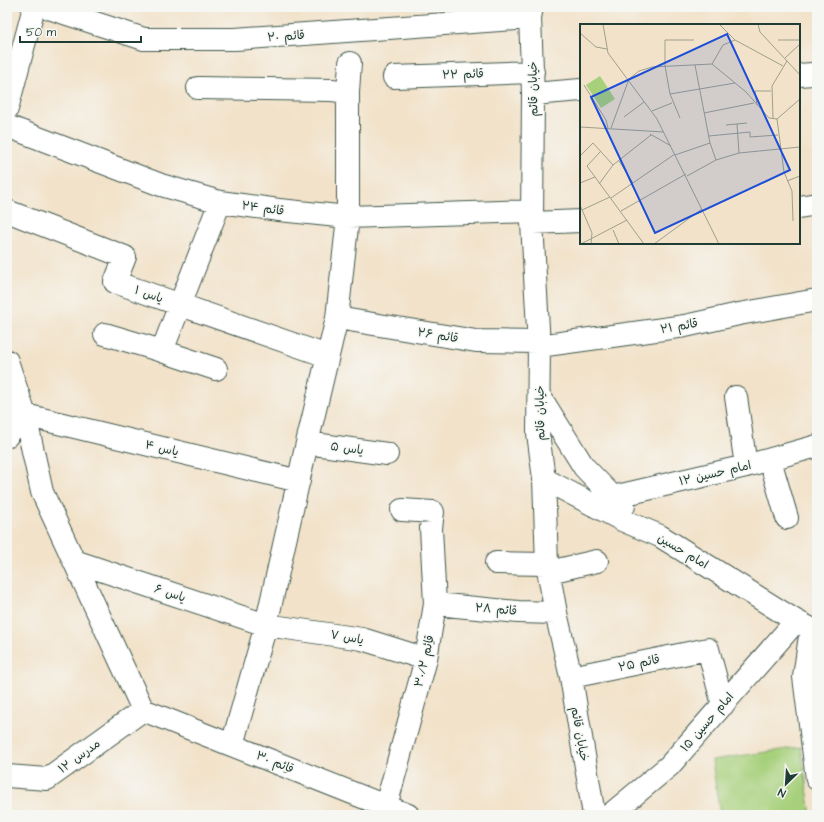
<svg xmlns="http://www.w3.org/2000/svg" width="824" height="822" viewBox="0 0 824 822" font-family="'Architects Daughter','Playpen Sans Arabic',sans-serif">
	<style>
		.garden { fill: #a7d07b; stroke: #638658 }
		.lines { fill: none; stroke-linecap: round; stroke-linejoin: round }
		.minor-casing { stroke: #3f564a; stroke-width: 24 }
		.minor { stroke: #fff; stroke-width: 22 }
		.labels { text-anchor: middle; stroke-width: 3; stroke-linejoin: round; paint-order: stroke }
		.street-label { font-size: 12px; fill: #1f3d34; stroke: #f6f6f2 }
		.inset-road { fill: none; stroke: #9ea08d; stroke-width: 1 }
		.view { fill: #1d4ed8; fill-opacity: 0.15; stroke: #1d4ed8; stroke-width: 2 }
		.inset-edge { fill: none; stroke: #1f3d34; stroke-width: 2 }
	</style>
	<rect width="100%" height="100%" fill="#f6f6f2"/>
	<filter id="ink" filterUnits="userSpaceOnUse"><feTurbulence type="fractalNoise" baseFrequency=".025" numOctaves="2"/><feDisplacementMap in="SourceGraphic" scale="8" xChannelSelector="R" yChannelSelector="G"/><feConvolveMatrix kernelMatrix="1 2 1 2 8 2 1 2 1" color-interpolation-filters="sRGB"/></filter>
	<filter id="wash" filterUnits="userSpaceOnUse"><feTurbulence type="fractalNoise" baseFrequency=".012" numOctaves="4" result="noise"/><feDisplacementMap in="SourceGraphic" scale="16" xChannelSelector="R" yChannelSelector="G"/><feGaussianBlur stdDeviation="0.9" result="paint"/><feColorMatrix in="noise" values="0 0 0 0 0 0 0 0 0 0 0 0 0 0 0 0 0 1.4 0 .05"/><feComposite in="paint" operator="in"/></filter>
	<g filter="url(#wash)">
		<rect width="100%" height="100%" fill="#f2e2c9"/>
		<path class="garden" d="M801 747 811 815H720L712 760Z"/>
	</g>
	<g filter="url(#ink)">
		<g class="lines">
			<g class="minor-casing">
				<path id="minor" d="M46 7 144 39H235L530 18
					M532 7 530 18 533 94 532 223 539 346 538 433 544 479 547 564 556 613 571 677 594 815
					M799 75 812 74
					M394 77 533 72
					M198 88 332 90 348 92
					M533 94 581 90
					M7 109 34 7
					M7 126 161 185 220 202 279 210 348 217 532 211
					M799 207 817 204
					M7 211 125 257 115 282 327 356
					M532 223 581 221
					M337 318 476 341 539 342
					M105 334 162 351 216 369
					M539 346 685 326 739 314 817 300
					M162 351 220 202
					M7 361 25 415 42 492 143 710
					M539 395 584 467 613 497 624 506
					M736 397 746 466
					M25 415 299 481
					M7 436 19 396
					M307 443 387 454
					M770 460 787 518
					M544 479 622 520 660 536 796 621 817 632
					M613 497 746 466 817 446
					M74 561 266 625 362 639 426 659
					M496 563 547 564
					M549 572 597 561
					M435 604 518 612 556 613
					M811 629 804 677 817 779
					M571 677 708 649 723 705
					M143 710 408 815
					M232 745 266 625 307 443 337 318 348 217V92L350 63
					M7 776 47 779 143 710
					M382 815 386 806 426 659 435 604 431 528 433 512 402 510
					M610 815 669 766 796 621"/>
			</g>
			<use href="#minor" class="minor"/>
		</g>
	</g>
	<g class="labels">
		<g class="street-label">
			<text transform="translate(286 36) rotate(-4)" y="4">قائم ۲۰</text>
			<text transform="translate(463 74) rotate(-2)" y="4">قائم ۲۲</text>
			<text transform="translate(533 89) rotate(-91)" y="4">خیابان قائم</text>
			<text transform="translate(263 208) rotate(8)" y="4">قائم ۲۴</text>
			<text transform="translate(149 294) rotate(19)" y="4">یاس ۱</text>
			<text transform="translate(679 326) rotate(-10)" y="4">قائم ۲۱</text>
			<text transform="translate(438 335) rotate(9)" y="4">قائم ۲۶</text>
			<text transform="translate(540 413) rotate(-91)" y="4">خیابان قائم</text>
			<text transform="translate(162 448) rotate(13)" y="4">یاس ۴</text>
			<text transform="translate(347 448) rotate(8)" y="4">یاس ۵</text>
			<text transform="translate(715 473) rotate(-13)" y="4">امام حسین ۱۲</text>
			<text transform="translate(683 551) rotate(31)" y="4">امام حسین</text>
			<text transform="translate(170 593) rotate(18)" y="4">یاس ۶</text>
			<text transform="translate(496 609) rotate(5)" y="4">قائم ۲۸</text>
			<text transform="translate(347 637) rotate(10)" y="4">یاس ۷</text>
			<text transform="translate(424 661) rotate(-77)" y="4">قاِئم ۳۰/۲</text>
			<text transform="translate(639 663) rotate(-12)" y="4">قائم ۲۵</text>
			<text transform="translate(707 722) rotate(-49)" y="4">امام حسین ۱۵</text>
			<text transform="translate(580 734) rotate(80)" y="4">خیابان قائم</text>
			<text transform="translate(79 756) rotate(-36)" y="4">مدرس ۱۲</text>
			<text transform="translate(275 762) rotate(22)" y="4">قاِئم ۳۰</text>
		</g>
	</g>
	<g transform="translate(580 24)">
		<rect width="220" height="220" fill="#f2e2c9"/>
		<path d="M20 52 35 75 21 84 6 61Z" fill="#a7d07b"/>
		<path class="inset-road" d="M23 0 28 29 77 95 139 220M59 0H83M178 0 180 8 220 51M0 9 16 23 27 25M155 16 203 42M198 16H220M205 34 220 20M132 40 166 68 189 94 197 95M132 40 143 21 155 16 139 0M115 41 130 119 136 136M4 61 26 96 28 104M90 70 155 59M177 81 175 67H191M72 87 92 79M124 89 174 79M44 93 64 78M100 94 90 70 85 42V16H114M193 94 192 62 207 37M197 95 204 148 212 167 213 197M197 95 220 75M157 100 159 129M146 101 167 99M0 103 84 108M31 104 49 55 59 47 72 43 132 40M70 110 91 122M129 112 170 108V113L198 111M21 127 7 142 64 220M95 131 130 119M0 132 13 119 33 141M39 137 53 159 51 160M107 152 136 136 159 129 220 123M207 157 220 152M0 159 15 153M19 160 33 141 71 111M31 174 95 130M0 181 12 209 11 220M2 186 30 173M41 187 106 150M33 206 39 220M1 220 47 196M74 220 122 185"/>
		<path class="view" d="M147 10 210 146 75 209 11 73Z"/>
		<rect width="220" height="220" class="inset-edge"/>
	</g>
	<rect width="824" height="822" fill="none" stroke="#f6f6f2" stroke-width="24"/>
	<g transform="translate(786 784) rotate(205)" stroke="#f6f6f2" stroke-width="3" paint-order="stroke">
	<path d="M0-3L7 15L0 10L-7 15Z" fill="#1f3d34"/>
	<text y="-6" font-size="11" font-weight="bold" text-anchor="middle" fill="#1f3d34">N</text>
	</g>
	<path d="M20 36v6h121v-6" fill="none" stroke="#1f3d34" stroke-width="2"/>
	<text x="26" y="36" font-size="12" fill="#1f3d34" stroke="#f6f6f2" stroke-width="3" paint-order="stroke">50 m</text>
</svg>
